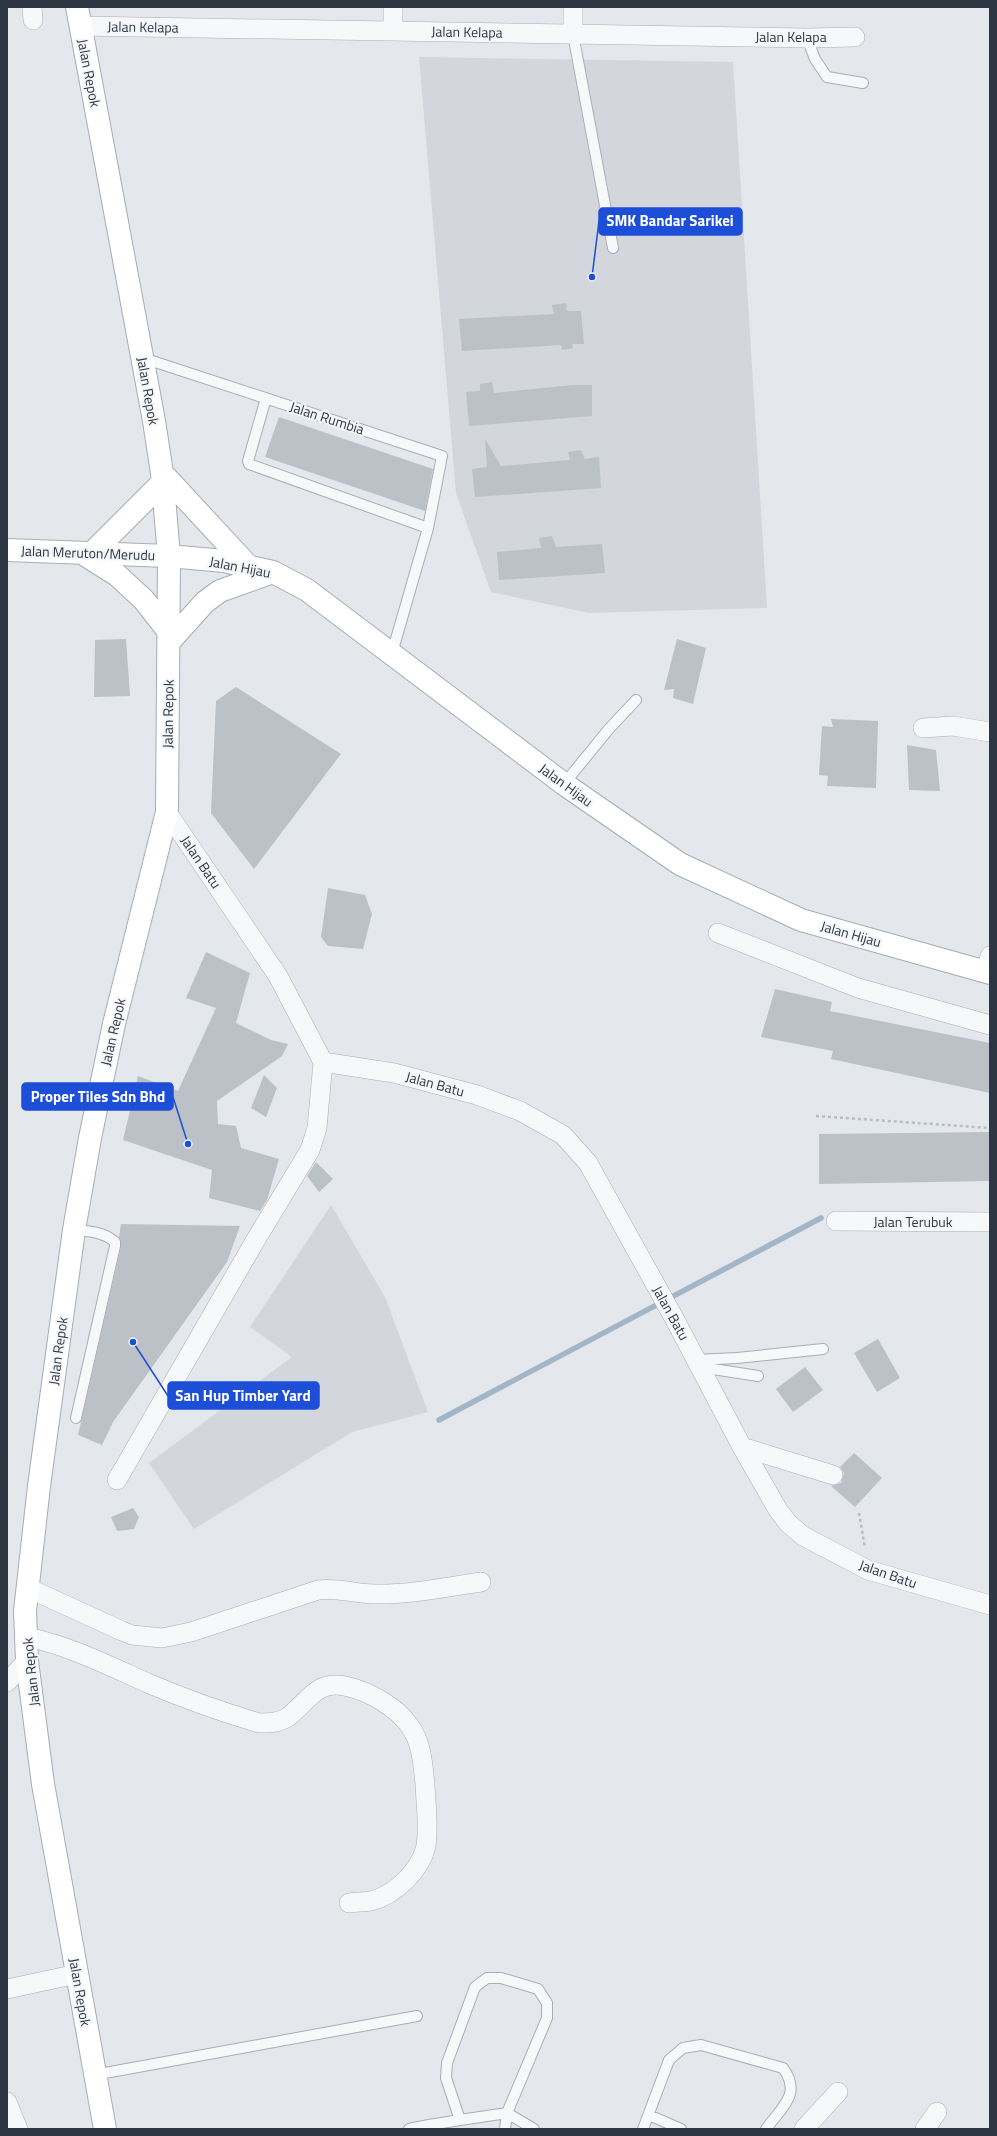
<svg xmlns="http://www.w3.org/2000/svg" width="997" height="2136" viewBox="0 0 997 2136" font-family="'Titillium Web',sans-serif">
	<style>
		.built { fill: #d3d6dc }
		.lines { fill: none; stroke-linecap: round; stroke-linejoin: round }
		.stream { stroke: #a3b6c7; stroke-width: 5.5 }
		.building { fill: #bcc1c7 }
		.service-casing { stroke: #a9aeb5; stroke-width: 12 }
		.minor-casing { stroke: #a9aeb5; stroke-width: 20 }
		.secondary-casing { stroke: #a9aeb5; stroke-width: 24 }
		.primary-casing { stroke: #a5acb5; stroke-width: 24 }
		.path { stroke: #babec2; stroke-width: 2.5; stroke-dasharray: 3 3; stroke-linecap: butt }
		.service { stroke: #f7f8f9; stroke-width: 10 }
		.minor { stroke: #f7f8f9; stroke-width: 19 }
		.secondary { stroke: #fff; stroke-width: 22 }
		.primary { stroke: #fff; stroke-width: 22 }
		.labels { text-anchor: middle; stroke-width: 4; stroke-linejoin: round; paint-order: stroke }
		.street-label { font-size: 14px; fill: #2d3642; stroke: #f4f6f8 }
		.leader { fill: none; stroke: #1d4ed8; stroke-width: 1.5 }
		.callout-dot { fill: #1d4ed8; stroke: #f4f6f8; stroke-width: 1.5 }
		.callout { fill: #1d4ed8; stroke: #1d4ed8; stroke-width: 1.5 }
		.callout-label { font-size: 15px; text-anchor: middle; font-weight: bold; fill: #fff }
	</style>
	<rect width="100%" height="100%" fill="#e4e7eb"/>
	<path class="built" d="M419 57 733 62 767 608 589 613 491 592 456 493Z
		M331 1205 385 1297 428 1412 352 1432 194 1529 149 1463 292 1357 250 1327Z"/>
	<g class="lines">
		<path class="stream" d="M439 1420 821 1218"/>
	</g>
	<path class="building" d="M566 303 567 311H581L584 344H572L573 348 562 350 561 345 462 351 459 319 554 314 552 305Z
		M492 382 494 393 573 385H592V416L469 426 466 392 480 391V384Z
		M279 417 433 469 425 511 265 457Z
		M485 439 501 466 570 460 568 452 581 450 585 459 599 457 601 488 475 497 472 469 487 467Z
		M552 536 556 547 602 544 605 573 499 580 497 552 541 548 539 538Z
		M126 639 130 696 94 697 95 640Z
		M677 639 706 648 693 704 673 698 674 689 664 690Z
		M236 687 341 754 254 869 211 813 216 701Z
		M831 719 878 721 876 788 827 786 828 776 819 775 822 726 833 727Z
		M907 745 936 750 940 791 909 790Z
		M328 888 365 895 372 914 363 949 328 946 321 937Z
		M206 952 250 973 236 1023 271 1040 288 1044 282 1056 217 1101 218 1124 236 1126 241 1148 279 1159 267 1200 260 1211 209 1198 212 1170 123 1140 138 1076 178 1091 216 1008 186 998Z
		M775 989 832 1002 830 1011 990 1043V1093L831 1059 833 1051 761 1037Z
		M264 1075 277 1088 266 1117 251 1108Z
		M990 1132V1181L819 1184V1134Z
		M316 1162 333 1179 319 1192 307 1176Z
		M121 1224 240 1226 227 1262 113 1422 102 1445 78 1435 121 1247 119 1237Z
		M878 1339 900 1378 877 1392 854 1353Z
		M805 1367 823 1390 793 1412 776 1389Z
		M854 1453 882 1478 855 1507 831 1486 841 1483 844 1473 840 1467Z
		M133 1508 139 1517 134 1529 117 1531 111 1517Z"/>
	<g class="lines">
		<g class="service-casing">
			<path id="service" d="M573 34 613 248
				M807 38 815 59 827 77 863 83
				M143 358 442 456 428 528 392 653
				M266 398 248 461 249 464 428 528
				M564 784 608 730 636 700
				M74 1230C89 1231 104 1232 115 1242V1246L76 1418
				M696 1360 737 1358 823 1349
				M700 1367 758 1376
				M94 2075 417 2016
				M649 2115 681 2129
				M460 2120 507 2113 534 2129
				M429 2125 460 2120 446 2078 447 2063 475 1987 487 1978H501L538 1989 547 2003V2018L507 2113 505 2129
				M409 2129 429 2125 430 2129
				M643 2129 669 2060 683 2048 701 2045 783 2068C802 2094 782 2107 766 2129"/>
		</g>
		<g class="minor-casing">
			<path id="minor" d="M32 7 33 20
				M80 26 807 38 855 37
				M393 31V7
				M573 34V7
				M923 728 953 726 990 732
				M167 812 278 976 323 1062 394 1073 477 1095 520 1111 563 1135 588 1163 674 1318 742 1447 778 1510 788 1523 803 1536 868 1570 990 1605
				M718 933 858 988 990 1025
				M986 972 990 956
				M836 1221 990 1222
				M742 1447 833 1475
				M117 1480 255 1241 310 1150 317 1128 323 1062
				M28 1588 122 1631 132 1635 162 1638 191 1632 318 1590C338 1587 355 1594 374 1594 409 1595 446 1587 481 1582
				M27 1637C71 1646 109 1666 150 1684 185 1699 222 1712 259 1723 269 1723 279 1723 288 1717 309 1701 317 1678 349 1687 370 1692 396 1707 409 1725 422 1742 423 1765 425 1785 426 1805 429 1826 426 1846 421 1870 395 1895 371 1901 364 1902 356 1902 349 1903
				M7 1682 27 1661
				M7 1989 77 1974
				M7 2102 18 2129
				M804 2129 838 2092
				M925 2129 937 2112"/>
		</g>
		<g class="secondary-casing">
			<path id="secondary" d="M7 550 169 556"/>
		</g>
		<g class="primary-casing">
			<path id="primary" d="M77 7 154 421 162 473 169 556 167 812 114 1024 90 1138 74 1230 39 1486 25 1611 27 1661 43 1784 105 2129
				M162 473 249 567
				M82 553 117 575 144 600 169 632
				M92 553 162 483
				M169 556 224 561 273 572 307 590 564 784 680 864 801 920 990 973
				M169 642 205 602 220 591 273 572"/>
		</g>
		<path class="path" d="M816 1116 990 1128
			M859 1513 865 1548"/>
		<use href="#service" class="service"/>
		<use href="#minor" class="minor"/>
		<use href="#secondary" class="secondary"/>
		<use href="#primary" class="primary"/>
	</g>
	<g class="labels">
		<g class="street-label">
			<text transform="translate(143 27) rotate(1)" y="5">Jalan Kelapa</text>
			<text transform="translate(467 32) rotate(1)" y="5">Jalan Kelapa</text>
			<text x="791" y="42">Jalan Kelapa</text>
			<text transform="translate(89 73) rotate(79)" y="5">Jalan Repok</text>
			<text transform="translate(148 391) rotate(80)" y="5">Jalan Repok</text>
			<text transform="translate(327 418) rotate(18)" y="5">Jalan Rumbia</text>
			<text transform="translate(88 553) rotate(2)" y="5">Jalan Meruton/Merudu</text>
			<text transform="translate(240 567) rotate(11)" y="5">Jalan Hijau</text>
			<text transform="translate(168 714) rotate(-89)" y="5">Jalan Repok</text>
			<text transform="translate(566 785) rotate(36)" y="5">Jalan Hijau</text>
			<text transform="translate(201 862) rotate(56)" y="5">Jalan Batu</text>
			<text transform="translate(851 934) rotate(16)" y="5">Jalan Hijau</text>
			<text transform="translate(113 1032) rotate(-77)" y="5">Jalan Repok</text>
			<text transform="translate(435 1084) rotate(15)" y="5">Jalan Batu</text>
			<text x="913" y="1227">Jalan Terubuk</text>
			<text transform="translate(671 1313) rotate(61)" y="5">Jalan Batu</text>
			<text transform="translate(58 1351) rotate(-82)" y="5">Jalan Repok</text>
			<text transform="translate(888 1574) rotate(19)" y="5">Jalan Batu</text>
			<text transform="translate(31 1672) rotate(-96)" y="5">Jalan Repok</text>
			<text transform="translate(80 1992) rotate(80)" y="5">Jalan Repok</text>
		</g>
	</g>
	<path class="leader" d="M592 277L599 221M188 1144L173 1097M133 1342L168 1396"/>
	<g class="callout-dot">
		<circle cx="592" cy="277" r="4"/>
		<circle cx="188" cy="1144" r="4"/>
		<circle cx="133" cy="1342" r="4"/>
	</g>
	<g class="callout">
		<rect x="599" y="208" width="143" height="27" rx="4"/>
		<rect x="22" y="1083" width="151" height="27" rx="4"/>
		<rect x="168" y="1382" width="151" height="27" rx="4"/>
	</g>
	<g class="callout-label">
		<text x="670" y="226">SMK Bandar Sarikei</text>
		<text x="98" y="1102">Proper Tiles Sdn Bhd</text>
		<text x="243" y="1401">San Hup Timber Yard</text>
	</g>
	<rect width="997" height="2136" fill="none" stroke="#2d3642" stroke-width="16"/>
</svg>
